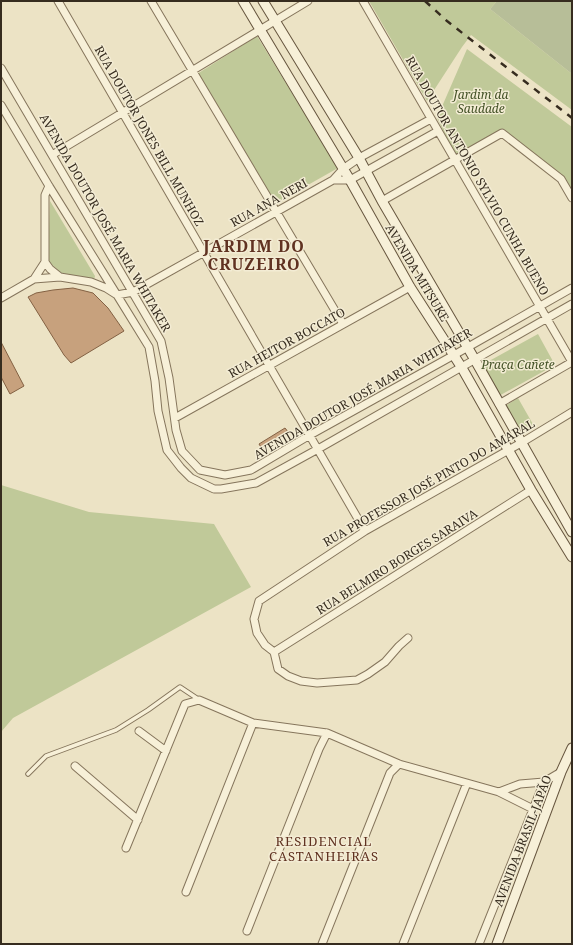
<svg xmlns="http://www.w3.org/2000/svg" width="573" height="945" viewBox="0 0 573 945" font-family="'Noto Serif',serif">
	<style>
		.green { fill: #c0c999 }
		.cemetery { fill: #b7be98 }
		.building { fill: #c7a17d; stroke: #836143 }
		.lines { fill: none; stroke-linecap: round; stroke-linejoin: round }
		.lane-casing { stroke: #85755c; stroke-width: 5.5 }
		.street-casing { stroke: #85755c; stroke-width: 9 }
		.secondary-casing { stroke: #67563f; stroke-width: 11 }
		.lane { stroke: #f7f0d8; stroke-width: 3.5 }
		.street { stroke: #f7f0d8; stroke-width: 7 }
		.secondary { stroke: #f7f0d8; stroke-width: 9 }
		.rail { stroke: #362c1f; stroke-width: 2.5; stroke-dasharray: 7 7; stroke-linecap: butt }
		.labels { text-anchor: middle; stroke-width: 3; stroke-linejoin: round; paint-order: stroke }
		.park-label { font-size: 12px; font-style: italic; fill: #445227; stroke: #f3ecd4 }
		.street-label { font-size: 12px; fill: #362c1f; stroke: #f3ecd4 }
		.neighbourhood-label { font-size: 13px; letter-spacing: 1px; fill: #603221; stroke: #f3ecd4 }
		.district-label { font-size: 16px; font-weight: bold; letter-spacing: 1px; fill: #603221; stroke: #f3ecd4 }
	</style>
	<rect width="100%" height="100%" fill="#ece3c5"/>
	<path class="green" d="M369 1H497L490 9 572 74V110L471 35 462 47 427 101Z
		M257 36 338 168 276 203 197 74Z
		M467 49 572 127V192L561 174 517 141 502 131 456 157 437 118Z
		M50 201 95 276 94 280 61 273 48 261Z
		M538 334 555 365 497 397 480 366Z
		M518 398 534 426 519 436 502 408Z
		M1 485 89 512 214 524 251 587 13 718 1 732Z"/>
	<path class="cemetery" d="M497 1H572V74L490 9Z"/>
	<path class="building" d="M73 288 93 293 108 308 124 331 71 363 64 355 28 297 36 293 53 290Z
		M1 342 24 386 10 394 1 377Z
		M285 428 289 433 262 449 259 444Z"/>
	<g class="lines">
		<g class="lane-casing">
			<path id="lane" d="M28 774 46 756 116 730 148 710 180 687 198 699"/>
		</g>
		<g class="street-casing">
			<path id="street" d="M58 1 365 531
				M151 1 343 324
				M363 1 572 362
				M1 68 161 341 169 378 176 430 182 451 200 470 225 475 251 470 310 435 454 355 572 288
				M1 105 49 186 117 295 149 347 155 381 158 411 167 450 181 468 191 478 214 489H221L256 483 318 449 572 304
				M52 155 308 1
				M333 180H350L438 131
				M382 201 502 133 561 179 572 198
				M45 262 50 269 60 277
				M34 279 45 262V195L49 186
				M1 298 34 279 60 277 91 282 106 288 117 295 133 292 333 180 343 169 359 158 431 119
				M499 404 572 362
				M175 418 410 287
				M408 638 399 646 385 662 368 674 357 680 317 683 301 681 288 676 278 669 274 652 265 645 257 633 254 619 259 601 365 531 521 443 572 412
				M274 652 531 490
				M139 731 166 751
				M75 766 138 820
				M499 792 520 784 544 782
				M126 848 185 704 199 700 253 723 327 733 399 764 499 792 533 809
				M186 892 253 723
				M247 931 319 749 327 733
				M322 944 390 773 399 764
				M403 944 467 783
				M479 944 544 782 561 772"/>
		</g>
		<g class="secondary-casing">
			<path id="secondary" d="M243 1 350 180 410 287 462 368 531 490 572 557
				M263 1 359 158 382 201 475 360 572 532
				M497 944 561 772 572 748"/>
		</g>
		<use href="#lane" class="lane"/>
		<use href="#street" class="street"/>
		<use href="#secondary" class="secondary"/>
		<path class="rail" d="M425 1 447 21 470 39 572 118"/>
	</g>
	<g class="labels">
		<g class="park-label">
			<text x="481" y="99">Jardim da<tspan x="481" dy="14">Saudade</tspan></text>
			<text x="518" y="369">Praça Cañete</text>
		</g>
		<g class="street-label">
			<text transform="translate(149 136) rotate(60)" y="4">RUA DOUTOR JONES BILL MUNHOZ</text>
			<text transform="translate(477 176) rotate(60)" y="4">RUA DOUTOR ANTONIO SYLVIO CUNHA BUENO</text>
			<text transform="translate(269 203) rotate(-29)" y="4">RUA ANA NERI</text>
			<text transform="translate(105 223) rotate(60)" y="4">AVENIDA DOUTOR JOSÉ MARIA WHITAKER</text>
			<text transform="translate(417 273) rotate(59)" y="4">AVENIDA MITSUKE</text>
			<text transform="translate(287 343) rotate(-29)" y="4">RUA HEITOR BOCCATO</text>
			<text transform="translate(363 394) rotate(-30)" y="4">AVENIDA DOUTOR JOSÉ MARIA WHITAKER</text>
			<text transform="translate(429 483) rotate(-30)" y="4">RUA PROFESSOR JOSÉ PINTO DO AMARAL</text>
			<text transform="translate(397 562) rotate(-32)" y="4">RUA BELMIRO BORGES SARAIVA</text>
			<text transform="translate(523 841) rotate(-69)" y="4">AVENIDA BRASIL-JAPÃO</text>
		</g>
		<g class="neighbourhood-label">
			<text x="324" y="846">RESIDENCIAL<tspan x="324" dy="15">CASTANHEIRAS</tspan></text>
		</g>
		<g class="district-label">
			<text x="254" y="252">JARDIM DO<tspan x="254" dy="18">CRUZEIRO</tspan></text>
		</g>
	</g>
	<rect width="573" height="945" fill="none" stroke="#362c1f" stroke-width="4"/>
</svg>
